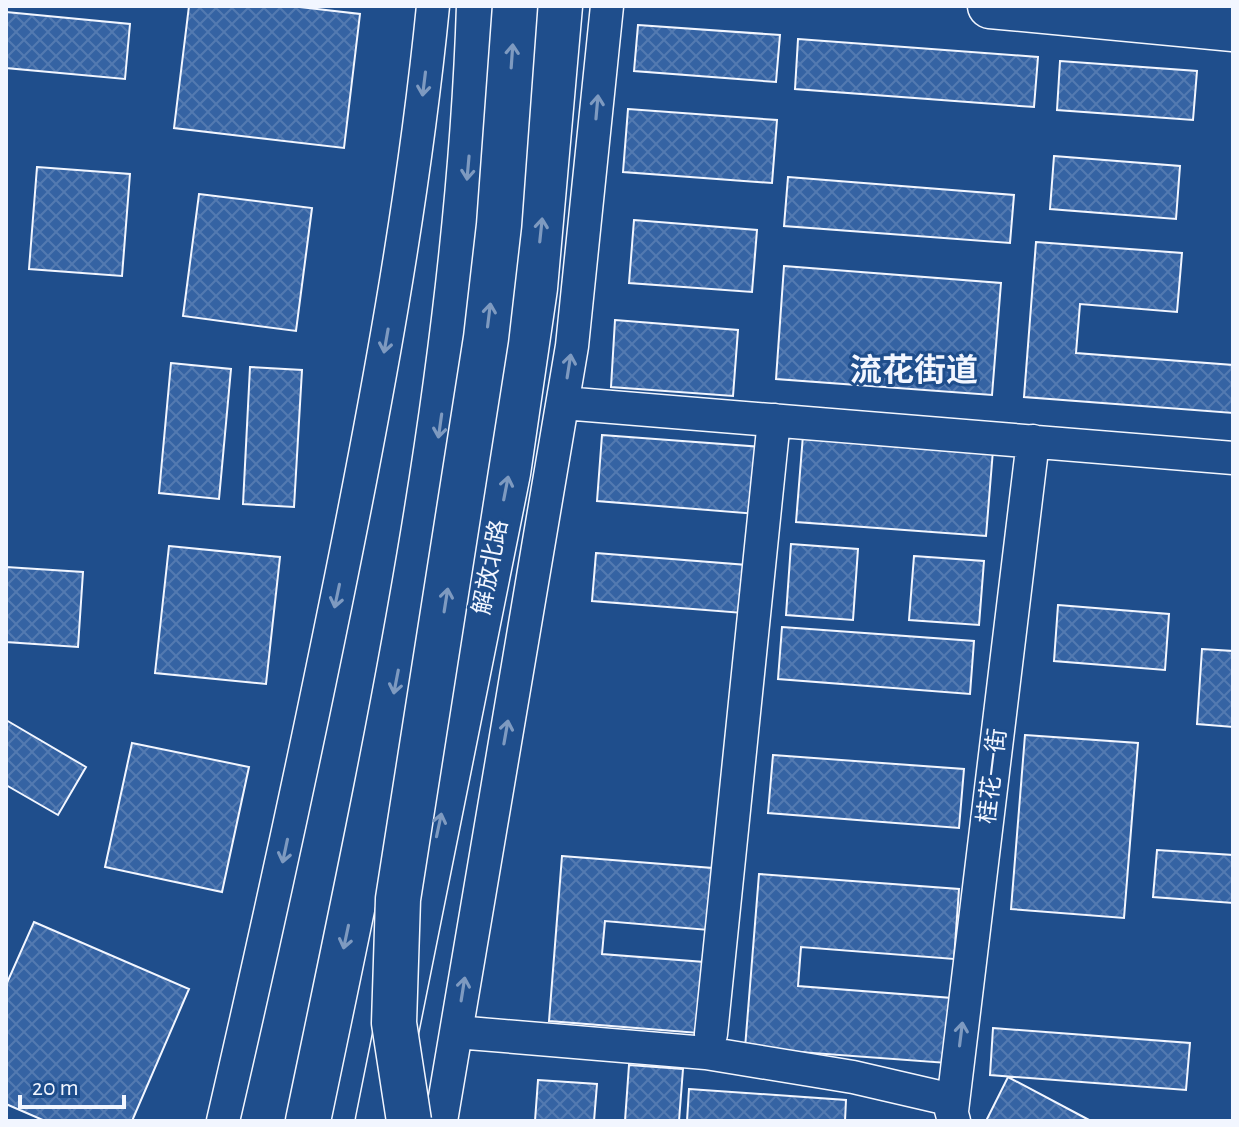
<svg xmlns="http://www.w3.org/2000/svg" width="1239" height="1127" viewBox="0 0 1239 1127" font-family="'Alegreya Sans','Noto Sans SC',sans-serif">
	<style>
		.building { fill: url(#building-cross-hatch); stroke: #f2f6ff; stroke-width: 2 }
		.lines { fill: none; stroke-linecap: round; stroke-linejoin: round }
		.street-casing { stroke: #f2f6ff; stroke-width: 35 }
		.secondary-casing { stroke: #f2f6ff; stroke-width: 47 }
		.highway-casing { stroke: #f2f6ff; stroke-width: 47 }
		.street { stroke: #1f4e8c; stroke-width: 32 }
		.secondary { stroke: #1f4e8c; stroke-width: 44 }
		.highway { stroke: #1f4e8c; stroke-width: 44 }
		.highway-bridge-casing { stroke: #f2f6ff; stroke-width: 47; stroke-linecap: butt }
		.highway-bridge { stroke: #1f4e8c; stroke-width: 44 }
		.oneway { stroke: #7e9ac0 }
		.labels { text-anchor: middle; stroke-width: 6; stroke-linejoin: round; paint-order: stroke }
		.street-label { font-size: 24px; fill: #f2f6ff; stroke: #1f4e8c }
		.district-label { font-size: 32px; font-weight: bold; fill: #f2f6ff; stroke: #1f4e8c }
	</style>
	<defs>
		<pattern id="building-cross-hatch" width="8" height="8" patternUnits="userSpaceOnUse" patternTransform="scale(2)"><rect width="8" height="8" fill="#3563a3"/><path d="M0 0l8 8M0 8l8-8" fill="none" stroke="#537ab1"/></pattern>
	</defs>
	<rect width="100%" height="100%" fill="#1f4e8c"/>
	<path class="building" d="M189 6H291L360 14 344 148 174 128Z
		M6 12 130 24 125 79 6 68Z
		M638 25 780 35 776 82 634 71Z
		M798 39 1038 57 1034 107 795 89Z
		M1060 61 1197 71 1193 120 1057 110Z
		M628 109 777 120 772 183 623 172Z
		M1054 156 1180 166 1176 219 1050 209Z
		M37 167 130 174 122 276 29 269Z
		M788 177 1014 195 1010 243 784 226Z
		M199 194 312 208 296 331 183 316Z
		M634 220 757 230 752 292 629 283Z
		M1036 242 1182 253 1177 312 1080 304 1076 353 1233 365V413L1024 397Z
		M784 266 1001 283 992 395 776 379Z
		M615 320 738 330 733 396 611 387Z
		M171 363 231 369 219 499 159 493Z
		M250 367 302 370 294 507 243 504Z
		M602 435 762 447 757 514 597 501Z
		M803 435 993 450 986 536 796 522Z
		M791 544 858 549 853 620 786 615Z
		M169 546 280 557 266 684 155 673Z
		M596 553 747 565 743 613 592 601Z
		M914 556 984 561 979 625 909 620Z
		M6 567 83 572 78 647 6 642Z
		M1058 605 1169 614 1165 670 1054 661Z
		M782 627 974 641 970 694 778 679Z
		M1202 649 1233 651V727L1197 724Z
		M6 720 86 767 58 815 6 785Z
		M1025 735 1138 743 1124 918 1011 909Z
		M132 743 249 767 222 892 105 867Z
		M773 755 964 769 959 828 768 813Z
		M1157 850 1233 855V903L1153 897Z
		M562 856 725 869 720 931 605 921 602 954 717 963 711 1034 549 1021Z
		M759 874 959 889 954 959 801 947 798 986 952 998 947 1063 745 1048Z
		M34 922 189 989 132 1121H45L6 1104V985Z
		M993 1028 1190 1043 1186 1090 990 1075Z
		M629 1065 683 1069 679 1121H625Z
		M1008 1077 1091 1121H986Z
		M538 1080 597 1084 594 1121H535Z
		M689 1089 846 1100 845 1121H687Z"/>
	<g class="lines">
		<g class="street-casing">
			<path id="street" d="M563 403 1233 458
				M456 1032 706 1053 853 1077 948 1099 954 1121
				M711 1034 774 420
				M952 1111 1033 441
				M223 1121C263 948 301 775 336 602 376 405 413 207 433 6
				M441 1121 572 346 607 6"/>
		</g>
		<g class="secondary-casing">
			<path id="secondary" d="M990 6 1233 29"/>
		</g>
		<g class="highway-casing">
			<path id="highway" d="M308 1121C384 755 467 381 479 6
				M378 1121 508 473 535 288 560 6"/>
		</g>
		<use href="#street" class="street"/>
		<use href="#secondary" class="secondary"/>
		<use href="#highway" class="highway"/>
		<g class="highway-bridge-casing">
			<path id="highway-bridge" d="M409 1121 394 1023 398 899 486 338 499 225 515 6"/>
		</g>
		<use href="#highway-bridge" class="highway-bridge"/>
	</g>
	<defs><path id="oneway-shaft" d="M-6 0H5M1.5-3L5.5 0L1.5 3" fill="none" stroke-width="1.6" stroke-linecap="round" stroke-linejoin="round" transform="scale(2)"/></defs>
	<g class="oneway">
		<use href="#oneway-shaft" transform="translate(512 56) rotate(-86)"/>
		<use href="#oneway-shaft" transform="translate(424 84) rotate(97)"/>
		<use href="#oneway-shaft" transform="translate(597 107) rotate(-85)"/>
		<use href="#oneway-shaft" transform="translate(468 168) rotate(95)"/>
		<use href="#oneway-shaft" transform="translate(541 230) rotate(-84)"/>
		<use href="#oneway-shaft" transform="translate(489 315) rotate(-83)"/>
		<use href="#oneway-shaft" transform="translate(386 341) rotate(100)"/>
		<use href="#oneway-shaft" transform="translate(569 366) rotate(-81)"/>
		<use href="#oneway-shaft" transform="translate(440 426) rotate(98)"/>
		<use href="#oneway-shaft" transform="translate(506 488) rotate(-79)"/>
		<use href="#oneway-shaft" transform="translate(337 596) rotate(102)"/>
		<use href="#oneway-shaft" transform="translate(446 600) rotate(-81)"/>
		<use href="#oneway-shaft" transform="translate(396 682) rotate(101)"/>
		<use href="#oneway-shaft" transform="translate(506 732) rotate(-80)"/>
		<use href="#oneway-shaft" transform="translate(439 825) rotate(-78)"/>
		<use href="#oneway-shaft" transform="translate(285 851) rotate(102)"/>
		<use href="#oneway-shaft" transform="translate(346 937) rotate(102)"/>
		<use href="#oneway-shaft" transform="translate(463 989) rotate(-81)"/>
		<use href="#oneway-shaft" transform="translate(961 1034) rotate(-83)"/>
	</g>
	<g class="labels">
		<g class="street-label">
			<text transform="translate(490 567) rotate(-79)" y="8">解放北路</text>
			<text transform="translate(992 776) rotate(-83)" y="8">桂花一街</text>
		</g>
		<g class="district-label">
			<text x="914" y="381">流花街道</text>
		</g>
	</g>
	<rect width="1239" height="1127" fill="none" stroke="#f2f6ff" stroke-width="16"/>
	<path d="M20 1095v12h104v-12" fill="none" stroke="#f2f6ff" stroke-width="4"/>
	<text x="32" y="1095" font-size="24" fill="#f2f6ff" stroke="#1f4e8c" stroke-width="6" paint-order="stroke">20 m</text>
</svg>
